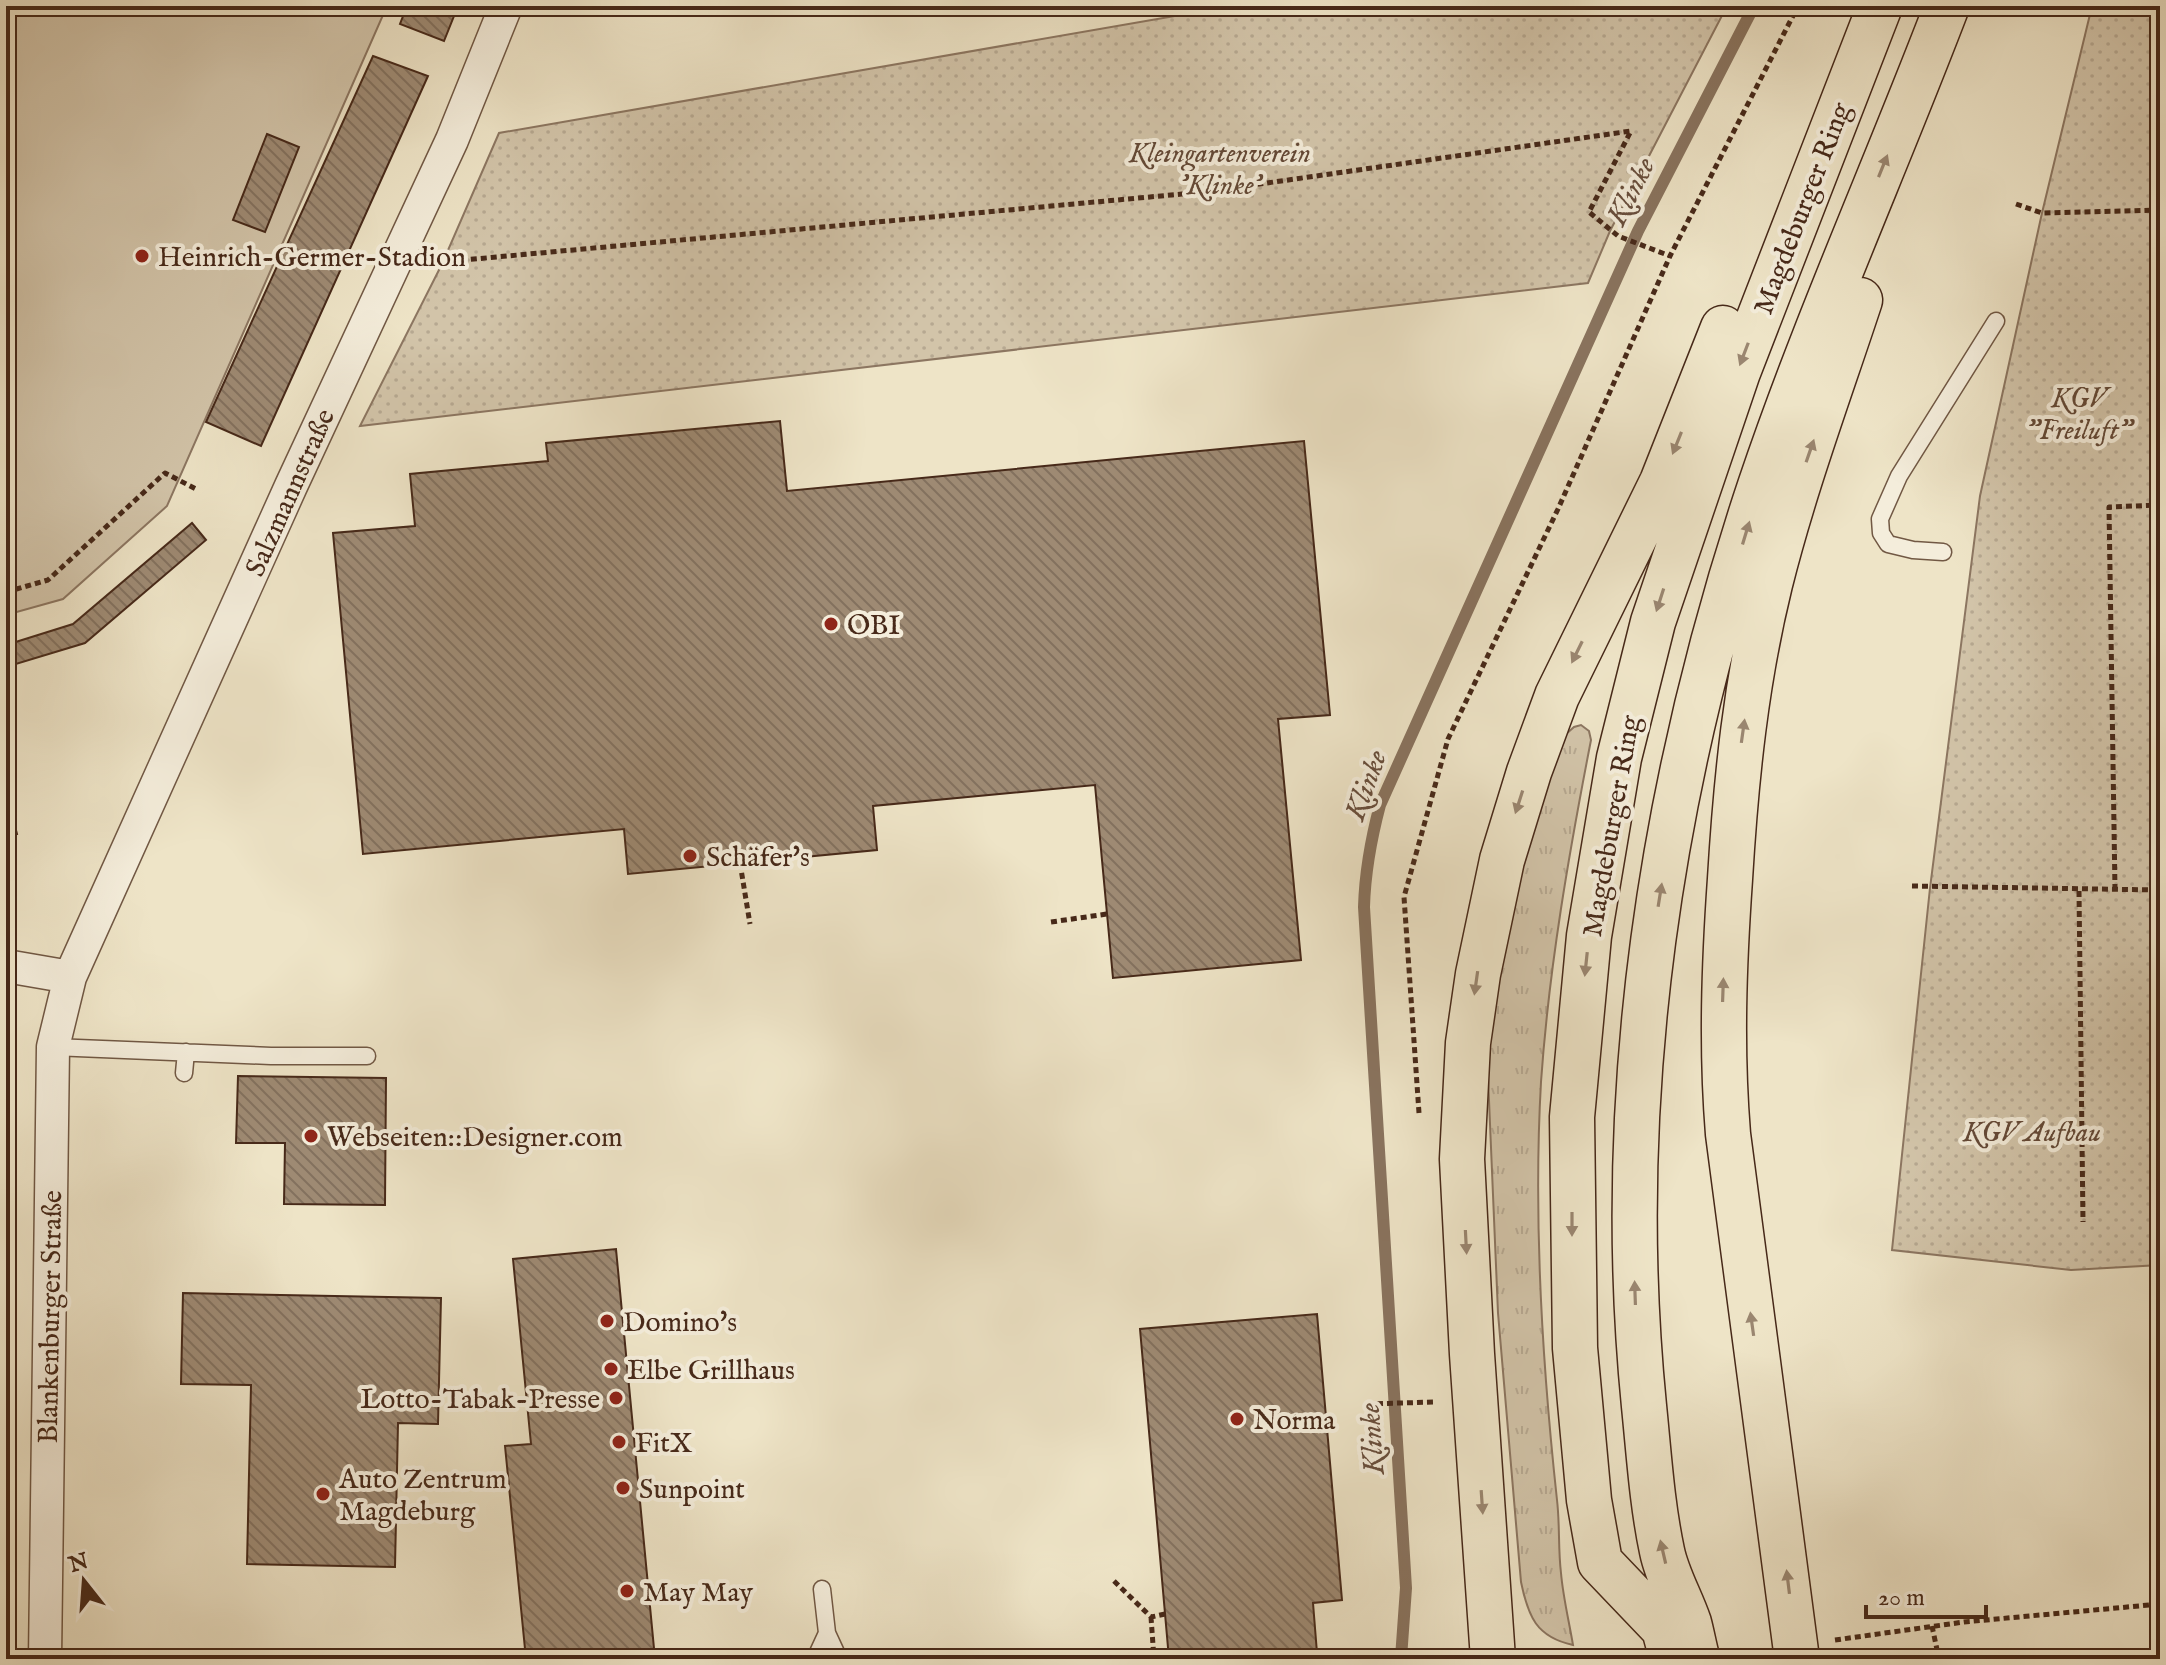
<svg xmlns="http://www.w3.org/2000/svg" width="2166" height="1665" viewBox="0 0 2166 1665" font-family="'IM FELL English',serif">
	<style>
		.grass { fill: url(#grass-tufts); stroke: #8c7661; stroke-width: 2 }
		.park { fill: #d2c4a9; stroke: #8c7661; stroke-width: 2 }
		.garden { fill: url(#garden-dots); stroke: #8c7661; stroke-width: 2 }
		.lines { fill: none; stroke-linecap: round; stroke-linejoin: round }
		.stream { stroke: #89735e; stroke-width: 12 }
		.building { fill: url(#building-back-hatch); stroke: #472919; stroke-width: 2 }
		.lane-casing { stroke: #715844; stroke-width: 19 }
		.street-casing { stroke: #715844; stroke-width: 35 }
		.highway-casing { stroke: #472919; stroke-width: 47 }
		.path { stroke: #472919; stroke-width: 5; stroke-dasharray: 6 4; stroke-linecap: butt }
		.lane { stroke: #f4eddb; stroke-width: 16 }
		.street { stroke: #f4eddb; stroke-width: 32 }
		.highway { stroke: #eee4c7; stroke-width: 44 }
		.oneway { fill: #9a8670 }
		.poi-dot { fill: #8f2418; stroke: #f4eddb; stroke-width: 3 }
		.labels { text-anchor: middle; stroke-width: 8; stroke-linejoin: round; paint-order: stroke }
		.park-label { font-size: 28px; font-style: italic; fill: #634836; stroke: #f4eddb }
		.street-label { font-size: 28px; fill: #472919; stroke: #f4eddb }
		.poi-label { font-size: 28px; fill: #472919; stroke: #f4eddb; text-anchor: start }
		.water-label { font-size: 30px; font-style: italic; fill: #684e3c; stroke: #f4eddb }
	</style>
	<defs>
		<pattern id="grass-tufts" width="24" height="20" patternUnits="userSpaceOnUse" patternTransform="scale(2)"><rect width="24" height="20" fill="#d2c4a9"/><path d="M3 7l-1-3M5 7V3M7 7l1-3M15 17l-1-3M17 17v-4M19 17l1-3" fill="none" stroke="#b6a891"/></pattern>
		<pattern id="garden-dots" width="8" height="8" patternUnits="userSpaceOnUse" patternTransform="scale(2)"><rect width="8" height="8" fill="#d2c4a9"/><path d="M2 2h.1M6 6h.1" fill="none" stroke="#b6a891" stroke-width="1.8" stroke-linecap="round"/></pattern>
		<pattern id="building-back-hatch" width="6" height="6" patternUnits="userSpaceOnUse" patternTransform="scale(2)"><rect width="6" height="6" fill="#9e8a73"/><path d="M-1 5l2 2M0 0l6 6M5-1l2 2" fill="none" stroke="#83715e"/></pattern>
	</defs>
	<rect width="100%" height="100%" fill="#eee4c7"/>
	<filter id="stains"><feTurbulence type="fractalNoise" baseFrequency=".0025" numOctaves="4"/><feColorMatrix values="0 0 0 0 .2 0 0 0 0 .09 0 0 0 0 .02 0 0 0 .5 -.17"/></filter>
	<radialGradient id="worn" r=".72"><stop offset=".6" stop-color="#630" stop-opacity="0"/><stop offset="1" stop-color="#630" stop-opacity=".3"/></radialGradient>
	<path class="grass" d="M1581 725 1589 731 1591 740C1569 853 1549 967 1541 1082 1533 1221 1542 1362 1557 1500 1560 1525 1558 1549 1561 1573 1563 1597 1569 1621 1573 1645 1536 1637 1528 1616 1521 1582L1498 1313 1487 1053 1491 1012 1527 844 1565 735 1574 727Z"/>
	<path class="park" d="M6 6H387L167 506 63 599 6 615Z"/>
	<path class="garden" d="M1262 6H1727L1610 231 1588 283 360 426 442 264 499 133 1192 13Z
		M2092 6H2160V1265L2071 1270 1892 1250 1930 888 1980 496 2042 213Z"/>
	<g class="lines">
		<path class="stream" d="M1401 1658 1406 1588 1364 907C1365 872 1371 839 1380 805L1638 231 1754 6"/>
	</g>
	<path class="building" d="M407 6H458L444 41 400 24Z
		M373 56 428 76 261 446 206 422Z
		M267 134 299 147 265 232 233 220Z
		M780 421 787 491 1304 441 1330 715 1278 719 1301 960 1113 978 1095 785 873 806 877 850 628 874 624 829 363 854 333 533 415 526 410 474 548 461 546 443Z
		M192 523 206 540 85 643 6 667V645L73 624Z
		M6 791 17 834 6 837Z
		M238 1076 386 1078 385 1205 284 1204 285 1143H236Z
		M616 1249 655 1659H526L505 1446 531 1444 513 1259Z
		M183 1293 441 1298 438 1424 398 1423 395 1567 247 1564 251 1385 181 1384Z
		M1317 1314 1342 1600 1313 1603 1317 1653 1251 1659H1169L1140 1329Z
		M1317 1653V1659H1248Z"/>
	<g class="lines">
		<g class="lane-casing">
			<path id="lane" d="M1943 552 1913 550 1888 544 1881 533 1880 519 1899 476 1996 321
				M53 1047 271 1056H367
				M184 1073 186 1052
				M822 1589 827 1633 839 1659
				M815 1659 827 1633"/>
		</g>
		<g class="street-casing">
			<path id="street" d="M6 966 70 977
				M45 1659 53 1047 70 977 291 486 452 140 506 6"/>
		</g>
		<g class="highway-casing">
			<path id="highway" d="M1697 1657C1694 1646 1692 1634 1689 1623 1681 1599 1667 1576 1662 1551 1652 1504 1649 1455 1644 1406 1613 1095 1661 782 1760 486 1815 323 1886 166 1947 6
				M1493 1659 1472 1354 1462 1159 1468 1043 1478 974 1502 860 1529 772 1557 696 1662 482 1723 328
				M1672 1659 1664 1629 1600 1562 1589 1500 1575 1348 1572 1117 1589 936 1619 758 1653 622 1738 372 1880 6
				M1797 1659 1728 1134C1721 1048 1724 965 1730 879 1736 779 1746 681 1770 584 1794 488 1829 394 1860 300"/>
		</g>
		<path class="path" d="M2016 204 2042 213 2160 210
			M431 263 1204 192 1631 131 1589 212 1618 236 1670 256
			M6 592 48 580 165 473 196 489
			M740 863 750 924
			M1912 886 2160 890
			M2115 890 2109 507 2160 505
			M2079 891 2083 1222
			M1051 922 1107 914
			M1419 1113 1404 897 1448 739 1558 509 1670 256 1798 6
			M1367 1404 1434 1402
			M6 1559 7 1540
			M1114 1581 1151 1617 1165 1614
			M1151 1617 1154 1659
			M1932 1626 1939 1659
			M1835 1640 1964 1622 2160 1604"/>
		<use href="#lane" class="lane"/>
		<use href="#street" class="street"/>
		<use href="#highway" class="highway"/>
	</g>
	<defs><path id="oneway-solid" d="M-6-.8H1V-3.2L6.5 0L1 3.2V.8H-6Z" transform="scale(2)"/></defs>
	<g class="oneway">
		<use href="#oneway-solid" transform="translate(1883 166) rotate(-68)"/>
		<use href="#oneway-solid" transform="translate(1744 354) rotate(111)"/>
		<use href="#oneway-solid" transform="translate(1677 443) rotate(112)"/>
		<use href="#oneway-solid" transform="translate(1810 451) rotate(-71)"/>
		<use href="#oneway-solid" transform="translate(1746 533) rotate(-73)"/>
		<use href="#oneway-solid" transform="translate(1660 600) rotate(108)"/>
		<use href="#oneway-solid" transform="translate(1577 652) rotate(116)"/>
		<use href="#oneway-solid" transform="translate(1743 731) rotate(-82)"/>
		<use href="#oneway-solid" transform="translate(1519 802) rotate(108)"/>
		<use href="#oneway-solid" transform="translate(1660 895) rotate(-81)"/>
		<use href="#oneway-solid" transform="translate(1586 964) rotate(96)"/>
		<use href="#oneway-solid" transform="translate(1476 983) rotate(98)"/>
		<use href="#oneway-solid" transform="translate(1723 990) rotate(-88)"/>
		<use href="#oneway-solid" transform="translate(1572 1224) rotate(90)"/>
		<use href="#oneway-solid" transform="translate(1466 1242) rotate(87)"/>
		<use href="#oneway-solid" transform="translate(1635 1293) rotate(-92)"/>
		<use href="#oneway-solid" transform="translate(1752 1324) rotate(-98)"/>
		<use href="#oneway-solid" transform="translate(1482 1502) rotate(86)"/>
		<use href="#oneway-solid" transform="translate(1663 1552) rotate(-103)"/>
		<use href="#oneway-solid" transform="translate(1788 1582) rotate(-97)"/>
	</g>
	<g class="poi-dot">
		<circle cx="142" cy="256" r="8"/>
		<circle cx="831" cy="624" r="8"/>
		<circle cx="690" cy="856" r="8"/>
		<circle cx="311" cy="1136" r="8"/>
		<circle cx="607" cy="1321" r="8"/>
		<circle cx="611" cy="1369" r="8"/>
		<circle cx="616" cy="1398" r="8"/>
		<circle cx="1237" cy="1419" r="8"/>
		<circle cx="619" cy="1442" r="8"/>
		<circle cx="623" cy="1488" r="8"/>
		<circle cx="323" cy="1494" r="8"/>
		<circle cx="627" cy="1591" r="8"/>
	</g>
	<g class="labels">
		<g class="park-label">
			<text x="1220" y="162">Kleingartenverein<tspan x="1220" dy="32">'Klinke'</tspan></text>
			<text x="2079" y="407">KGV<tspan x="2079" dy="32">"Freiluft"</tspan></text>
			<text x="2032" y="1141">KGV Aufbau</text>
		</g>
		<g class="street-label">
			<text transform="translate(1801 208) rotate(-69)" y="10">Magdeburger Ring</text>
			<text transform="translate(289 492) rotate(-66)" y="10">Salzmannstraße</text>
			<text transform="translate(1610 826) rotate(-80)" y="10">Magdeburger Ring</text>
			<text transform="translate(49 1317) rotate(-89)" y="10">Blankenburger Straße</text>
		</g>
		<g class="poi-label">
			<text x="158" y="266">Heinrich-Germer-Stadion</text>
			<text x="847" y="634">OBI</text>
			<text x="706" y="866">Schäfer's</text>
			<text x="327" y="1146">Webseiten::Designer.com</text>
			<text x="623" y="1331">Domino's</text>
			<text x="627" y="1379">Elbe Grillhaus</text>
			<text x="600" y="1408" text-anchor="end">Lotto-Tabak-Presse</text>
			<text x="1253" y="1429">Norma</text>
			<text x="635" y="1452">FitX</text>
			<text x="339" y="1488">Auto Zentrum<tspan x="339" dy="32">Magdeburg</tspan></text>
			<text x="639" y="1498">Sunpoint</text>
			<text x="643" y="1601">May May</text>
		</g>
		<g class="water-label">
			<text transform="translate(1630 191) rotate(-63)" y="10">Klinke</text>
			<text transform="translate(1365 785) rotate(-70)" y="10">Klinke</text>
			<text transform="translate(1371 1439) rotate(-94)" y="10">Klinke</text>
		</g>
	</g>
	<rect width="2166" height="1665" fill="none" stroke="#eee4c7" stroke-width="32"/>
	<rect x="8" y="8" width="2150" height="1649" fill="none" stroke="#472919" stroke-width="4"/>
	<rect x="16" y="16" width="2134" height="1633" fill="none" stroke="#472919" stroke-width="2"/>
	<g transform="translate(84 1581) rotate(343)" stroke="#f4eddb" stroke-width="6" paint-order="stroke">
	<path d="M0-6L14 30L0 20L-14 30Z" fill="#472919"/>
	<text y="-12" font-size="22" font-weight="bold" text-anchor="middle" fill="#472919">N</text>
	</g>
	<path d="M1866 1605v12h120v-12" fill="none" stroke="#472919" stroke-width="4"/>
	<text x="1878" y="1605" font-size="24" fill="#472919" stroke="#f4eddb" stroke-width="6" paint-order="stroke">20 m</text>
	<rect width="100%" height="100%" filter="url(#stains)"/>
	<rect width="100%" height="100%" fill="url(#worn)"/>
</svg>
